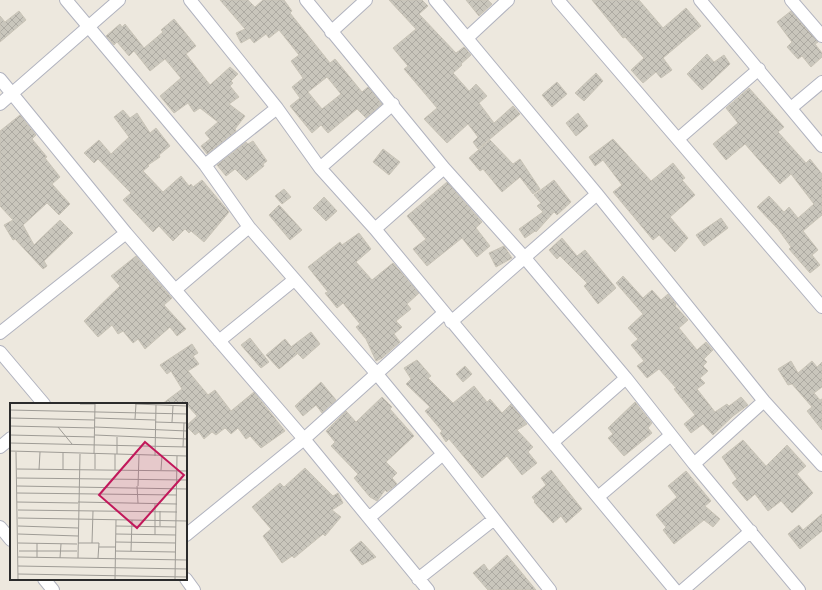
<svg xmlns="http://www.w3.org/2000/svg" width="822" height="590" viewBox="0 0 822 590" font-family="'Fira Sans Condensed',sans-serif">
	<style>
		.building { fill: url(#building-cross-hatch); stroke: #c9c4b7; fill-rule: evenodd }
		.lines { fill: none; stroke-linecap: round; stroke-linejoin: round }
		.minor-casing { stroke: #b1b3bf; stroke-width: 14 }
		.minor { stroke: #fff; stroke-width: 12 }
		.inset-road { fill: none; stroke: #9f9c96; stroke-width: 1 }
		.view { fill: #c2185b; fill-opacity: 0.15; stroke: #c2185b; stroke-width: 2 }
		.inset-edge { fill: none; stroke: #2b2b2b; stroke-width: 2 }
	</style>
	<defs>
		<pattern id="building-cross-hatch" width="8" height="8" patternUnits="userSpaceOnUse"><rect width="8" height="8" fill="#c9c6bc"/><path d="M0 0l8 8M0 8l8-8" fill="none" stroke="#adaaa2"/></pattern>
	</defs>
	<rect width="100%" height="100%" fill="#ede8de"/>
	<path class="building" d="M220 0H248L255 7 263 0H284L292 11 290 13 330 63 335 59 362 92 368 87 382 104 366 118 357 109 328 133 321 125 312 133 290 106 300 98 292 87 303 78 291 61 299 55 279 30 269 38 266 34 254 43 250 38 241 43 236 33 245 29ZM327 77 341 94 322 109 308 92Z
		M389 0H422L428 6 419 14 456 53 464 47 471 55 461 64 462 65 453 73 469 91 476 84 487 96 479 103 494 123 513 106 520 114 478 149 473 142 478 137 468 124 447 143 424 119 437 108 404 69 408 66 393 48 416 29Z
		M466 0H488L492 4 479 16Z
		M592 0H639L663 28 686 8 701 26 663 58 672 70 661 78 656 72 643 83 631 70 644 58 625 37 623 38Z
		M19 11 26 20 0 42V16L5 22Z
		M791 11 818 42 815 44 822 53V57L811 67 802 56 798 59 787 47 792 42 777 22Z
		M174 19 196 46 186 54 210 85 230 67 238 74 231 81 233 83 230 86 239 97 229 104 245 116 235 129 236 131 207 154 201 146 210 139 205 133 218 122 200 108 194 112 188 103 174 113 160 96 181 78 165 59 150 71 134 51 129 56 117 42 114 45 106 36 120 24 122 27 125 24 144 48 163 32 161 30Z
		M707 54 714 62 724 55 730 64 702 90 687 74Z
		M596 73 603 81 584 101 575 93Z
		M557 82 567 94 552 107 542 95Z
		M749 88 784 127 778 132 806 163 810 159 822 174V215L803 231 818 250 812 255 820 265 810 273 789 249 791 247 778 229 757 207 769 196 784 212 789 207 798 218 814 204 791 174 780 184 745 144 726 160 713 144 738 123 726 108Z
		M123 110 130 118 137 113 150 133 156 128 170 146 159 155 160 157 148 165 149 166 143 171 163 192 181 176 189 186 191 184 193 187 202 180 229 212 204 242 191 231 189 233 185 229 173 241 159 226 153 232 123 200 131 193 98 159 94 163 84 153 99 140 111 154 129 137 114 117Z
		M578 113 588 126 576 136 566 123Z
		M20 115 36 135 32 139 47 157 45 158 60 177 52 184 70 204 59 215 47 203 23 225 34 245 60 220 73 233 44 261 47 266 43 269 15 239 13 240 4 225 13 220 0 206V131Z
		M613 139 651 181 673 163 685 178 682 180 695 195 670 217 688 238 675 252 659 235 653 240 613 192 622 185 603 160 595 166 589 157Z
		M490 140 513 164 520 159 540 189 533 194 520 177 502 192 483 169 480 171 469 158Z
		M253 141 267 161 263 164 264 166 247 180H246L235 169 226 176 217 165 246 142 248 144Z
		M383 149 400 162 389 175 373 162Z
		M554 180 571 202 557 215 554 212 536 232 535 231 525 238 519 229 543 212 537 206 541 203 534 195Z
		M447 182 482 222 476 228 490 246 477 257 462 238 427 266 413 249 426 239 407 216Z
		M284 189 291 197 282 204 275 196Z
		M324 197 337 211 326 221 313 208Z
		M279 205 302 230 290 240 269 215Z
		M721 218 728 228 704 246 696 235Z
		M359 233 371 249 356 262 372 280 393 263 419 293 407 304 411 309 396 321 402 327 394 334 400 342 382 358 376 361 366 339 356 327 360 324 343 303 337 308 325 293 328 292 308 267 340 242 342 245Z
		M562 238 577 256 585 250 616 288 598 304 584 286 587 283 560 256 557 259 549 250Z
		M504 246 512 258 496 267 489 253Z
		M136 256 172 298 164 305 186 329 177 336 170 327 145 349 138 339 133 343 123 331 118 334 112 325 98 337 84 321 120 286 111 276Z
		M623 276 643 298 652 290 661 300 668 294 676 304 675 306 688 320 679 328 697 350 706 342 713 350 704 359 707 362 703 366 708 371 700 378 705 383 697 389 715 412 727 404 729 406 741 397 748 405 733 416 713 435 703 424 691 433 684 424 695 415 674 389 676 388 659 369 647 378 637 366 644 361 631 345 638 339 628 328 643 314 616 283Z
		M311 332 320 344 303 359 291 347Z
		M250 338 269 362 261 368 241 345Z
		M285 339 297 354 279 369 266 355Z
		M192 344 198 353 193 356 199 364 188 371 208 395 215 390 231 411 254 392 285 431 261 448 250 436 246 439 238 428 231 434 225 428 216 435 212 432 204 439 199 432 195 435 186 426 197 416 186 404H162L182 389 171 371 167 374 160 365Z
		M417 360 431 376 428 378 453 403 474 386 487 402 490 399 502 413 511 404 527 424 517 430 533 447 528 452 537 463 522 475 507 456 482 478 449 439 446 442 440 433 442 431 425 411 430 407 406 384 411 379 404 368Z
		M791 361 798 373 812 361 817 367 822 362V387L814 393 820 400 822 399V430L807 411 812 407 792 384 788 385 778 369Z
		M465 366 472 374 463 382 456 374Z
		M321 382 336 400 322 413 316 405 303 416 295 406Z
		M382 397 392 407 390 409 414 436 386 462 397 473 392 478 397 484 387 492 385 490 377 501 370 497 354 478 358 474 331 446 335 442 326 431 346 411 356 422Z
		M635 402 652 423 648 428 652 433 624 456 608 438 613 434 608 428Z
		M743 440 766 466 787 445 806 466 797 474 813 493 792 513 781 501 768 511 755 494 747 501 732 483 737 479 722 457Z
		M305 468 333 496 338 493 343 503 332 510 341 517 325 536 323 534 294 558 292 556 282 563 263 536 271 529 252 507 280 483 284 487Z
		M551 470 582 509 566 523 561 516 553 523 534 502 535 501 532 497 546 485 541 478Z
		M686 471 711 501 705 506 720 519 713 527 704 520 674 544 663 530 666 527 656 515 677 497 668 486Z
		M822 514V531L800 549 788 534 799 525 803 530Z
		M361 541 376 557 362 565 350 550Z
		M507 555 536 590H488L473 573 484 564 489 571Z"/>
	<g class="lines">
		<g class="minor-casing">
			<path id="minor" d="M66 0 205 165 249 227 376 373 443 454 550 590
				M190 0 277 108 320 168 375 229 675 590
				M306 0 444 168 524 257 626 378 694 464 799 590
				M435 0 597 194 764 401 822 465
				M558 0 822 307
				M700 0 822 146
				M791 0 822 36
				M331 32 366 0
				M467 38 508 0
				M0 79 126 233 304 439 428 590
				M0 104 119 0
				M791 108 822 82
				M678 139 759 69
				M205 165 277 108
				M320 168 393 104
				M375 229 444 168
				M175 290 249 227
				M451 322 597 194
				M0 333 126 233
				M219 341 294 280
				M0 352 44 404
				M553 442 626 378
				M0 447 11 438
				M694 464 764 401
				M598 497 671 435
				M370 517 443 454
				M0 527 11 540
				M186 535 304 439 444 313
				M44 579 53 590
				M186 579 194 590
				M418 579 493 520
				M683 590 751 531"/>
		</g>
		<use href="#minor" class="minor"/>
	</g>
	<g transform="translate(10 403)">
		<rect width="177" height="177" fill="#ede8de"/>
		<path class="inset-road" d="M70 1H85M125 1 177 3M0 7 177 11M0 15 85 17M85 15 145 17M125 16 126 1M145 19 177 20M162 19 163 3M0 23 85 25M48 24 62 41M85 24 177 28M0 32 85 34M85 32 177 36M0 40 177 44M173 44 174 20M0 48 177 53M6 49 8 176M84 51 85 1M85 51V66M107 51V34M145 53 146 2M7 66 177 68M29 67 30 49M53 67V50M105 67V51M151 67 152 53M7 75 177 77M7 83 177 86M127 83 128 100M128 83 129 52M7 90 167 92M7 99 68 100M68 99 167 101M145 101V132M8 107 167 109M8 115 177 118M8 123 68 125M106 123 166 124M150 123V108M8 131 68 133M106 131 166 132M106 139 166 140M8 140 67 141M68 140H89L88 155M82 140 83 108M89 144H106M9 148H67M105 148 166 149M121 148 122 117M8 154 177 157M27 154V140M50 155 51 141M68 155 70 51M8 163 177 166M8 171 177 174M105 176 106 117M165 176 167 53"/>
		<path class="view" d="M135 39 174 72 127 125 89 92Z"/>
		<rect width="177" height="177" class="inset-edge"/>
	</g>
</svg>
